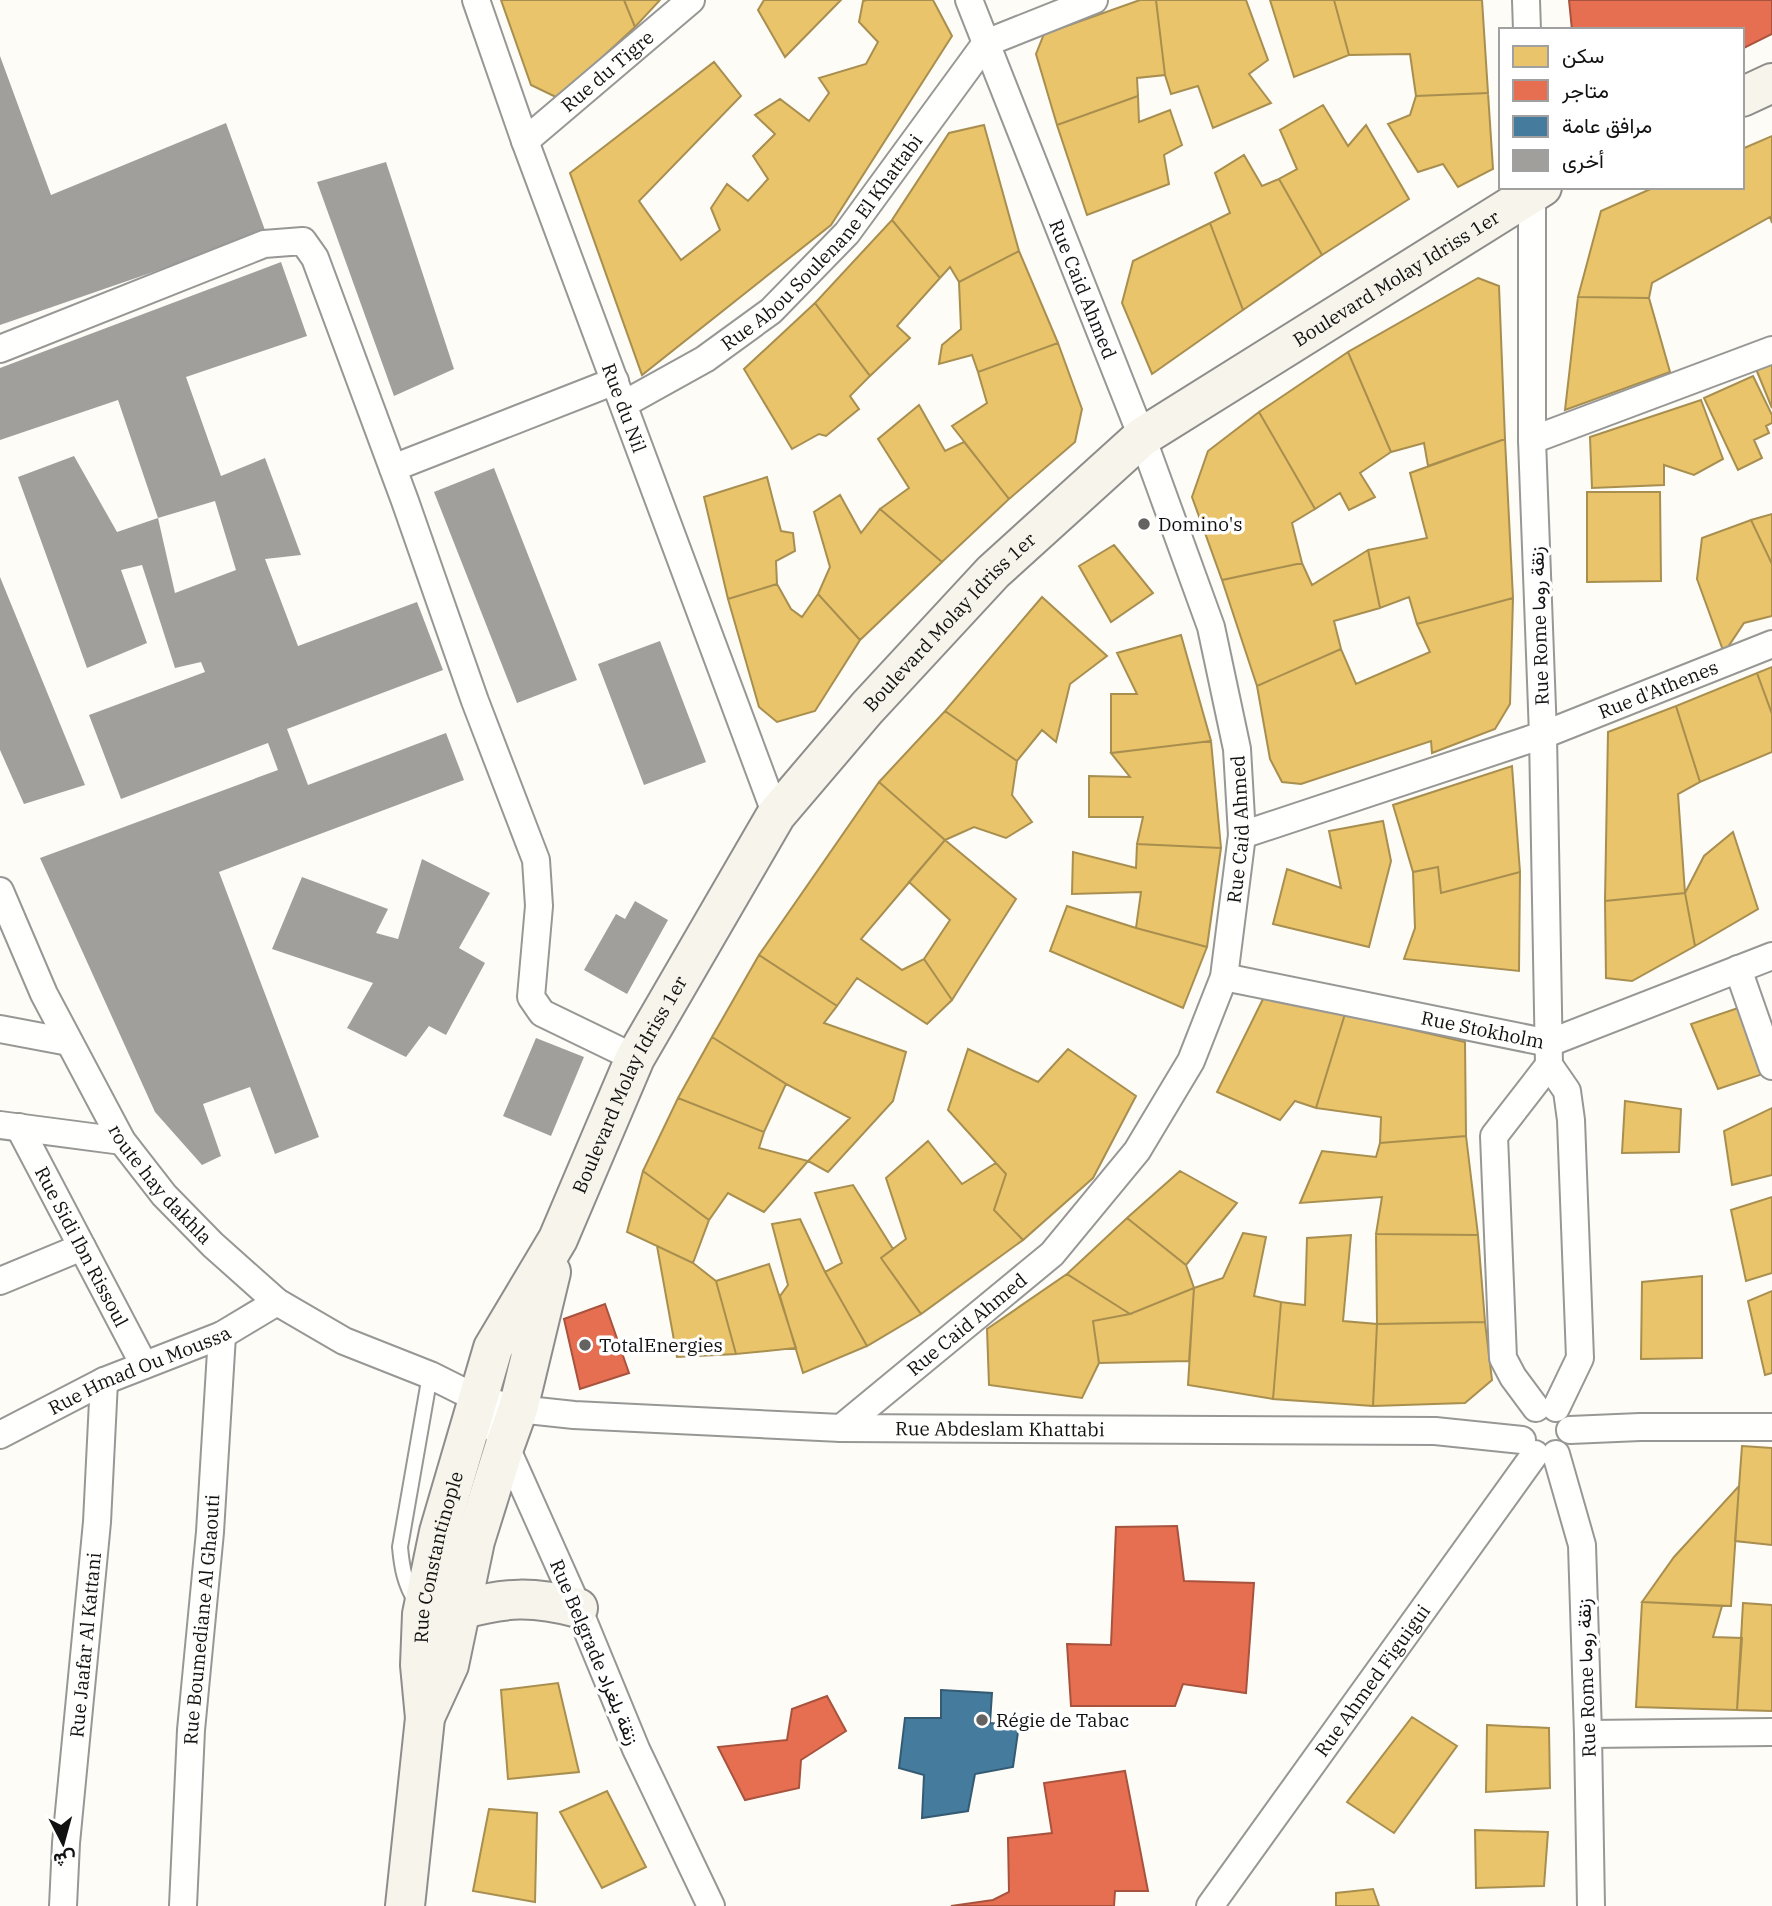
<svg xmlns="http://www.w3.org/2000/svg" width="1772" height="1906" viewBox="0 0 1772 1906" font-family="'IBM Plex Serif',Vazirmatn,serif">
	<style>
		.homes { fill: #e9c46a; stroke: #a88e4f; stroke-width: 2 }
		.shops { fill: #e76f51; stroke: #a7533e; stroke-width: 2 }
		.public { fill: #457b9d; stroke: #355b73; stroke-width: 2 }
		.building { fill: #a19f9c; fill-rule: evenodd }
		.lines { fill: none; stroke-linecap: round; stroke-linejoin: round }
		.lane-casing { stroke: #979795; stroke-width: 18 }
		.street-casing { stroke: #979795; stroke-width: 30 }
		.secondary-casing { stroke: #8e8d8b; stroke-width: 42 }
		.lane { stroke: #fffffe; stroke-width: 14 }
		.street { stroke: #fffffe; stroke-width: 26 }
		.secondary { stroke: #f6f4eb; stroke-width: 38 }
		.poi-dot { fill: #646362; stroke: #fff; stroke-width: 2.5 }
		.labels { text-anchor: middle; stroke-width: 7; stroke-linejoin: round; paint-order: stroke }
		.street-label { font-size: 19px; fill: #111; stroke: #fff }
		.poi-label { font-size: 19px; fill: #111; stroke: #fff; text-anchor: start }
	</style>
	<rect width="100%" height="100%" fill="#fdfcf7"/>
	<path class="homes" d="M501 0H624L635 27 558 98 531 85Z
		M624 0H660L635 27Z
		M764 0H841L785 57 758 10Z
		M867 0H933L952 36 831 225 642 375 570 173 714 62 741 96 639 201 681 260 720 230 711 208 727 184 748 201 768 179 753 156 775 134 755 115 780 99 809 121 829 93 819 78 866 64 878 42 859 22 863 1Z
		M1140 0H1156L1165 75 1137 78 1138 96 1057 125 1036 54 1044 34Z
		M1156 0H1246L1268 60 1249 74 1271 103 1213 128 1198 86 1171 94 1165 75Z
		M1270 0H1334L1349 55 1294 77Z
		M1334 0H1482L1488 93 1416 96 1410 54 1349 55Z
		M1488 93 1493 169 1458 187 1443 164 1418 172 1388 124 1410 115 1416 96Z
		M1138 96 1139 122 1170 110 1182 145 1164 155 1169 184 1087 215 1057 125Z
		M1323 105 1348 146 1366 125 1409 199 1322 255 1279 179 1297 169 1280 130Z
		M984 125 1019 251 959 282 950 267 940 278 892 220 949 133Z
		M1772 136V223L1770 217 1652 283 1649 298 1578 297 1601 211 1655 187H1742V149Z
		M1244 155 1262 186 1279 179 1322 255 1243 310 1210 223 1230 213 1215 173Z
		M892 220 940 278 897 326 910 338 870 376 815 303Z
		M1210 223 1243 310 1152 374 1122 303 1133 261Z
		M1019 251 1058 343 978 372 972 355 939 364 942 345 961 329 959 282Z
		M1478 278 1499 286 1505 439 1428 466 1424 443 1391 452 1348 352Z
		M1578 297 1649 298 1670 372 1565 410Z
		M815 303 870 376 850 396 859 409 826 436 819 434 792 449 744 369Z
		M1058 343 1082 409 1075 442 1009 499 952 426 987 403 978 372Z
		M1348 352 1391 452 1360 473 1375 497 1349 510 1340 493 1315 509 1259 412Z
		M1772 363V408L1756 369Z
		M1753 376 1772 415V423L1766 426 1769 433 1754 440 1762 458 1738 470 1704 398Z
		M1701 400 1723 459 1694 475 1664 465V485L1592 488 1590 437Z
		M919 405 945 451 964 442 1009 499 942 562 880 509 909 488 878 439Z
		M1259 412 1315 509 1292 523 1302 563 1222 580 1192 497 1208 451Z
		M1505 439 1513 598 1417 624 1409 597 1380 608 1368 550 1427 538 1410 473Z
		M767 477 781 531 793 533 795 551 776 561 777 584 728 599 704 497Z
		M1587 492H1660L1661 581 1587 582Z
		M840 495 861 533 880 509 942 562 860 640 818 594 830 567 814 512Z
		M1772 514V564L1751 520Z
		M1751 520 1772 564V616L1744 623 1724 653 1697 579 1702 538Z
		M1114 545 1153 593 1111 622 1079 566Z
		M1368 550 1380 608 1334 621 1341 649 1257 686 1222 580 1302 563 1312 585Z
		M777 584 791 609 802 617 818 594 860 640 815 711 777 722 759 707 728 599Z
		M1042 597 1107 656 1070 684 1056 742 1042 730 1017 761 945 711Z
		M1513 598 1510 704 1495 729 1432 753 1431 741 1301 784 1282 782 1270 759 1257 686 1341 649 1356 684 1430 652 1417 624Z
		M1181 635 1211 741 1111 753V694H1137L1117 653Z
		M1772 667V714L1757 673Z
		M1757 673 1772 714V752L1700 782 1676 706Z
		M1676 706 1700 782 1678 794 1685 893 1605 901 1608 732Z
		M945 711 1017 761 1012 795 1032 822 1006 838 974 827 945 840 879 782Z
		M1211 741 1221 848 1137 844 1143 817H1089V776L1130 777 1111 753Z
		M1512 766 1520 872 1441 893 1438 867 1413 872 1393 805Z
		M879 782 945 840 861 939 902 970 924 959 952 1000 927 1024 857 978 837 1006 759 955Z
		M1383 821 1391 861 1369 947 1273 924 1287 869 1341 888 1329 831Z
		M1733 832 1758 909 1695 946 1685 893 1704 856Z
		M945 840 1016 899 952 1000 924 959 950 920 909 882Z
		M1137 844 1221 848 1207 947 1136 928 1141 892 1072 894 1073 852 1136 868Z
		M1438 867 1441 893 1520 872 1519 971 1404 959 1415 928 1413 872Z
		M1685 893 1695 946 1632 981 1606 978 1605 901Z
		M1067 906 1136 928 1207 947 1183 1008 1050 951Z
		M759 955 837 1006 824 1023 906 1052 893 1101 828 1172 808 1161 850 1118 786 1084 712 1037Z
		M1265 995 1345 1014 1316 1108 1295 1101 1280 1120 1217 1092Z
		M1738 1008 1763 1074 1718 1089 1691 1024Z
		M1345 1014 1465 1042 1466 1136 1380 1143 1381 1117 1316 1108Z
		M712 1037 786 1084 764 1132 678 1098Z
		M968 1049 1038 1082 1068 1049 1136 1096 1093 1178 1023 1240 994 1210 1006 1174 948 1110Z
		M678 1098 764 1132 759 1148 808 1161 764 1212 728 1193 709 1220 643 1171Z
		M1625 1101 1681 1109 1679 1152 1622 1153Z
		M1772 1108V1175L1732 1185 1724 1131Z
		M1466 1136 1478 1235 1376 1234 1382 1197 1300 1203 1322 1151 1376 1157 1380 1143Z
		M928 1141 962 1184 996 1163 1006 1174 994 1210 1023 1240 921 1314 881 1258 906 1239 886 1178Z
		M643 1171 709 1220 693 1263 627 1232Z
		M1180 1171 1237 1203 1186 1265 1127 1218Z
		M853 1185 893 1249 881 1258 921 1314 867 1346 825 1272 842 1263 815 1193Z
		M1772 1197V1273L1746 1281 1731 1210Z
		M1127 1218 1186 1265 1194 1288 1130 1314 1067 1274Z
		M800 1219 825 1272 867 1346 803 1373 780 1296 788 1285 772 1224Z
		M1243 1233 1266 1237 1254 1296 1281 1302 1273 1399 1188 1385 1194 1288 1223 1278Z
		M1376 1234 1478 1235 1485 1322 1377 1324Z
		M1351 1235 1343 1321 1377 1324 1373 1406 1273 1399 1281 1302 1305 1305 1307 1238Z
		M657 1246 693 1263 716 1281 736 1354 677 1357Z
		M769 1264 796 1348 736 1354 716 1281Z
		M1067 1274 1130 1314 1093 1321 1099 1363 1082 1398 989 1385 987 1329Z
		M1702 1276V1358L1641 1359 1642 1282Z
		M1194 1288 1189 1361 1099 1363 1093 1321 1130 1314Z
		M1772 1291V1373L1765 1375 1748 1301Z
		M1485 1322 1492 1380 1465 1403 1373 1406 1377 1324Z
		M1742 1446 1772 1448V1545L1735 1541Z
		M1739 1486 1731 1606 1642 1602 1674 1557Z
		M1642 1602 1722 1606 1713 1637 1742 1638 1737 1710 1636 1707Z
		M1743 1603 1772 1605V1711L1737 1710Z
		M558 1683 579 1772 508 1779 501 1690Z
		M1412 1717 1457 1746 1394 1833 1347 1802Z
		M1487 1725 1549 1728 1550 1788 1486 1792Z
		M607 1791 646 1867 602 1888 560 1812Z
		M489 1809 537 1813 535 1902 473 1891Z
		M1475 1830 1548 1832 1544 1886 1476 1888Z
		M1373 1889 1379 1906H1336V1893Z"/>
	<path class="shops" d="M1569 0H1772V34L1742 49V30H1572Z
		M605 1304 629 1373 580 1389 564 1319Z
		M1177 1526 1184 1581 1254 1583 1246 1693 1183 1684 1175 1706H1071L1067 1644 1111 1645 1116 1527Z
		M827 1696 846 1731 801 1760 799 1788 745 1800 718 1747 787 1740 792 1709Z
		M1125 1771 1148 1891H1115L1114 1906H951L993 1900 1009 1892 1008 1838 1052 1833 1044 1783Z"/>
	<path class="public" d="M941 1690 992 1693 990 1723 1019 1725 1013 1767 975 1774 968 1811 922 1818 924 1775 899 1768 905 1718H941Z"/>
	<path class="building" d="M0 56 51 195 226 123 266 233 0 325Z
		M386 162 454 369 394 396 317 182Z
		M281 262 307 336 186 377 221 476 265 458 301 555 265 559 298 646 417 602 443 670 287 729 308 785 446 733 464 780 219 872 319 1137 275 1154 250 1087 203 1104 221 1156 202 1165 155 1112 40 858 278 770 268 743 121 799 89 715 205 672 201 662 175 668 142 565 121 570 147 643 87 668 18 477 74 456 117 532 158 518 118 400 0 440V368ZM215 501 236 570 175 593 158 518Z
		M494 468 577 680 517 703 434 492Z
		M0 577 85 785 24 804 0 750Z
		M660 641 706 762 644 785 598 664Z
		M422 859 490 893 459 948 485 963 446 1035 429 1026 406 1057 347 1028 373 983 272 949 302 877 388 909 376 933 398 939Z
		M635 901 668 920 627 994 584 970 616 914 625 919Z
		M536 1038 584 1057 551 1136 503 1116Z"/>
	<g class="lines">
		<g class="lane-casing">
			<path id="lane" d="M416 1602C405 1584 402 1569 400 1547L430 1375"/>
		</g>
		<g class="street-casing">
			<g id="street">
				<path id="s1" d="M476 0 525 141 776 815"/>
				<path d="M1526 0 1527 30"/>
				<path id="s2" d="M525 141 691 0"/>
				<path d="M1532 187V440L1543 735 1549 1065 1567 1091 1571 1120 1580 1358 1556 1408"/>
				<path d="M0 349 264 244 303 241 315 258 405 501 475 701 536 860 539 906 531 997 542 1013 635 1058"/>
				<path id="s3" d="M624 404 705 359 771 311 847 233 986 43 1094 0"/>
				<path d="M1532 440 1772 350"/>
				<path d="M393 468 615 381"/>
				<path id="s4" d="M1242 835 1543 735 1772 644"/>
				<path id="s5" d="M0 891 44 994 122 1141 164 1195 213 1245 277 1302 344 1341 430 1375 478 1399 518 1409 574 1415 841 1428 1435 1431 1522 1440"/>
				<path d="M1738 969 1772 1066"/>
				<path id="s6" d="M1224 977 1549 1043 1772 956"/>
				<path d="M0 1029 69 1042"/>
				<path d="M0 1125 122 1141"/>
				<path id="s7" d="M19 1127 144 1365"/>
				<path d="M0 1281 82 1247"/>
				<path d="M478 1399 505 1445 578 1608 636 1749 711 1906"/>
				<path d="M1536 1408 1513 1377 1503 1358 1494 1136 1549 1065"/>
				<path id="s8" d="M841 1428 1052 1254 1137 1151 1191 1061 1224 977 1242 835 1237 749 1211 627 1142 437 969 0"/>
				<path d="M1570 1430 1640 1427H1772"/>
				<path id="s9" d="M0 1435 104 1381 222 1335 277 1302"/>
				<path d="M1556 1454 1582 1545 1588 1734 1591 1906"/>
				<path d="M1588 1734 1772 1732"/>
				<path id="s10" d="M63 1906 66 1843 97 1522 104 1381"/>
				<path id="s11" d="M183 1906 191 1730 210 1532 222 1335"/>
				<path id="s12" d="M1210 1906 1535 1454"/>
			</g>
		</g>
		<g class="secondary-casing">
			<g id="secondary">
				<path d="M1742 97 1772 83"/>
				<path d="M460 1610C505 1597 533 1596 578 1608"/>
				<path d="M426 1715 449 1665 475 1541 505 1445 518 1409 551 1272"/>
				<path id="s13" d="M405 1906 425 1718 420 1665 422 1614 439 1532 493 1348 558 1239 635 1058 776 815 867 708 993 572 1142 437 1542 187"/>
			</g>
		</g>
		<use href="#lane" class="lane"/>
		<use href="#street" class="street"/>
		<use href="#secondary" class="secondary"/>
	</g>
	<g class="poi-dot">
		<circle cx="1144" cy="524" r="7"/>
		<circle cx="585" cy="1345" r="7"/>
		<circle cx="982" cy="1720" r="7"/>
	</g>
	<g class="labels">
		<g class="street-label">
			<text dy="7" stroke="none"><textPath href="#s2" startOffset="108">Rue du Tigre</textPath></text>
			<text dy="7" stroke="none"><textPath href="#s3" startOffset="259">Rue Abou Soulenane El Khattabi</textPath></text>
			<text dy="7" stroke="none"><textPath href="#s13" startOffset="2000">Boulevard Molay Idriss 1er</textPath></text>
			<text transform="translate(1083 289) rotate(68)" y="7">Rue Caid Ahmed</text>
			<text dy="7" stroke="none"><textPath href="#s1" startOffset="434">Rue du Nil</textPath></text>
			<text dy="7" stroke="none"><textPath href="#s13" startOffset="1433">Boulevard Molay Idriss 1er</textPath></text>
			<text transform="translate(1539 626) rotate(-92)" y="7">Rue Rome زنقة روما</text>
			<text dy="7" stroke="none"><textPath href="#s4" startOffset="441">Rue d'Athenes</textPath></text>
			<text dy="7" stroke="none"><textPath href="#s8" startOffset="751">Rue Caid Ahmed</textPath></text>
			<text dy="7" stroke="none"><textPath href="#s6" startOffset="264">Rue Stokholm</textPath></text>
			<text dy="7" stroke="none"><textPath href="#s13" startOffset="866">Boulevard Molay Idriss 1er</textPath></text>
			<text dy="7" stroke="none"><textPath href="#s5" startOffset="336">route hay dakhla</textPath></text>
			<text dy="7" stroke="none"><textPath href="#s7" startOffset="135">Rue Sidi Ibn Rissoul</textPath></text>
			<text dy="7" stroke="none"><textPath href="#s8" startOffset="163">Rue Caid Ahmed</textPath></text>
			<text dy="7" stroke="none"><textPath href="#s9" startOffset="154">Rue Hmad Ou Moussa</textPath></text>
			<text dy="7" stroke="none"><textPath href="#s5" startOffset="1250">Rue Abdeslam Khattabi</textPath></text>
			<text dy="7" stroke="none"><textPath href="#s13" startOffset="352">Rue Constantinople</textPath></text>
			<text dy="7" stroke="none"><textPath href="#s11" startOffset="287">Rue Boumediane Al Ghaouti</textPath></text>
			<text dy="7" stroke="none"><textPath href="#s10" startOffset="262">Rue Jaafar Al Kattani</textPath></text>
			<text transform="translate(595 1652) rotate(67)" y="7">Rue Belgrade زنقة بلغراد</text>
			<text transform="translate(1586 1678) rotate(-92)" y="7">Rue Rome زنقة روما</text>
			<text dy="7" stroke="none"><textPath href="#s12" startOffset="278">Rue Ahmed Figuigui</textPath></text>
		</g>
		<g class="poi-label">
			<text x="1158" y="531">Domino's</text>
			<text x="599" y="1352">TotalEnergies</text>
			<text x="996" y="1727">Régie de Tabac</text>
		</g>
	</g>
	<rect x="1499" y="28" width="245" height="161" fill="#ffffff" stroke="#a0a0a0" stroke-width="2"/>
	<rect x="1513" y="46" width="35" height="21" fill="#e9c46a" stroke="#a0a0a0" stroke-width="2"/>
	<text x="1562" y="63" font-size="21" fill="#111111">سكن</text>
	<rect x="1513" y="80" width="35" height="21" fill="#e76f51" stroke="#a0a0a0" stroke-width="2"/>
	<text x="1562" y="98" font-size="21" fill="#111111">متاجر</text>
	<rect x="1513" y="116" width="35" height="21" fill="#457b9d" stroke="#a0a0a0" stroke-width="2"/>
	<text x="1562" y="133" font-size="21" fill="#111111">مرافق عامة</text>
	<rect x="1513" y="150" width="35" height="21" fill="#a19f9c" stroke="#a0a0a0" stroke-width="2"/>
	<text x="1562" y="168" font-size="21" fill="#111111">أخرى</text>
	<g transform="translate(63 1843) rotate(174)" stroke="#ffffff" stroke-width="5" paint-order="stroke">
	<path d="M0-5L12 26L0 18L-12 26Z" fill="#111111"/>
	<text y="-10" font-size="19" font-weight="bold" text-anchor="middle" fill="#111111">ش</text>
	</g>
</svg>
